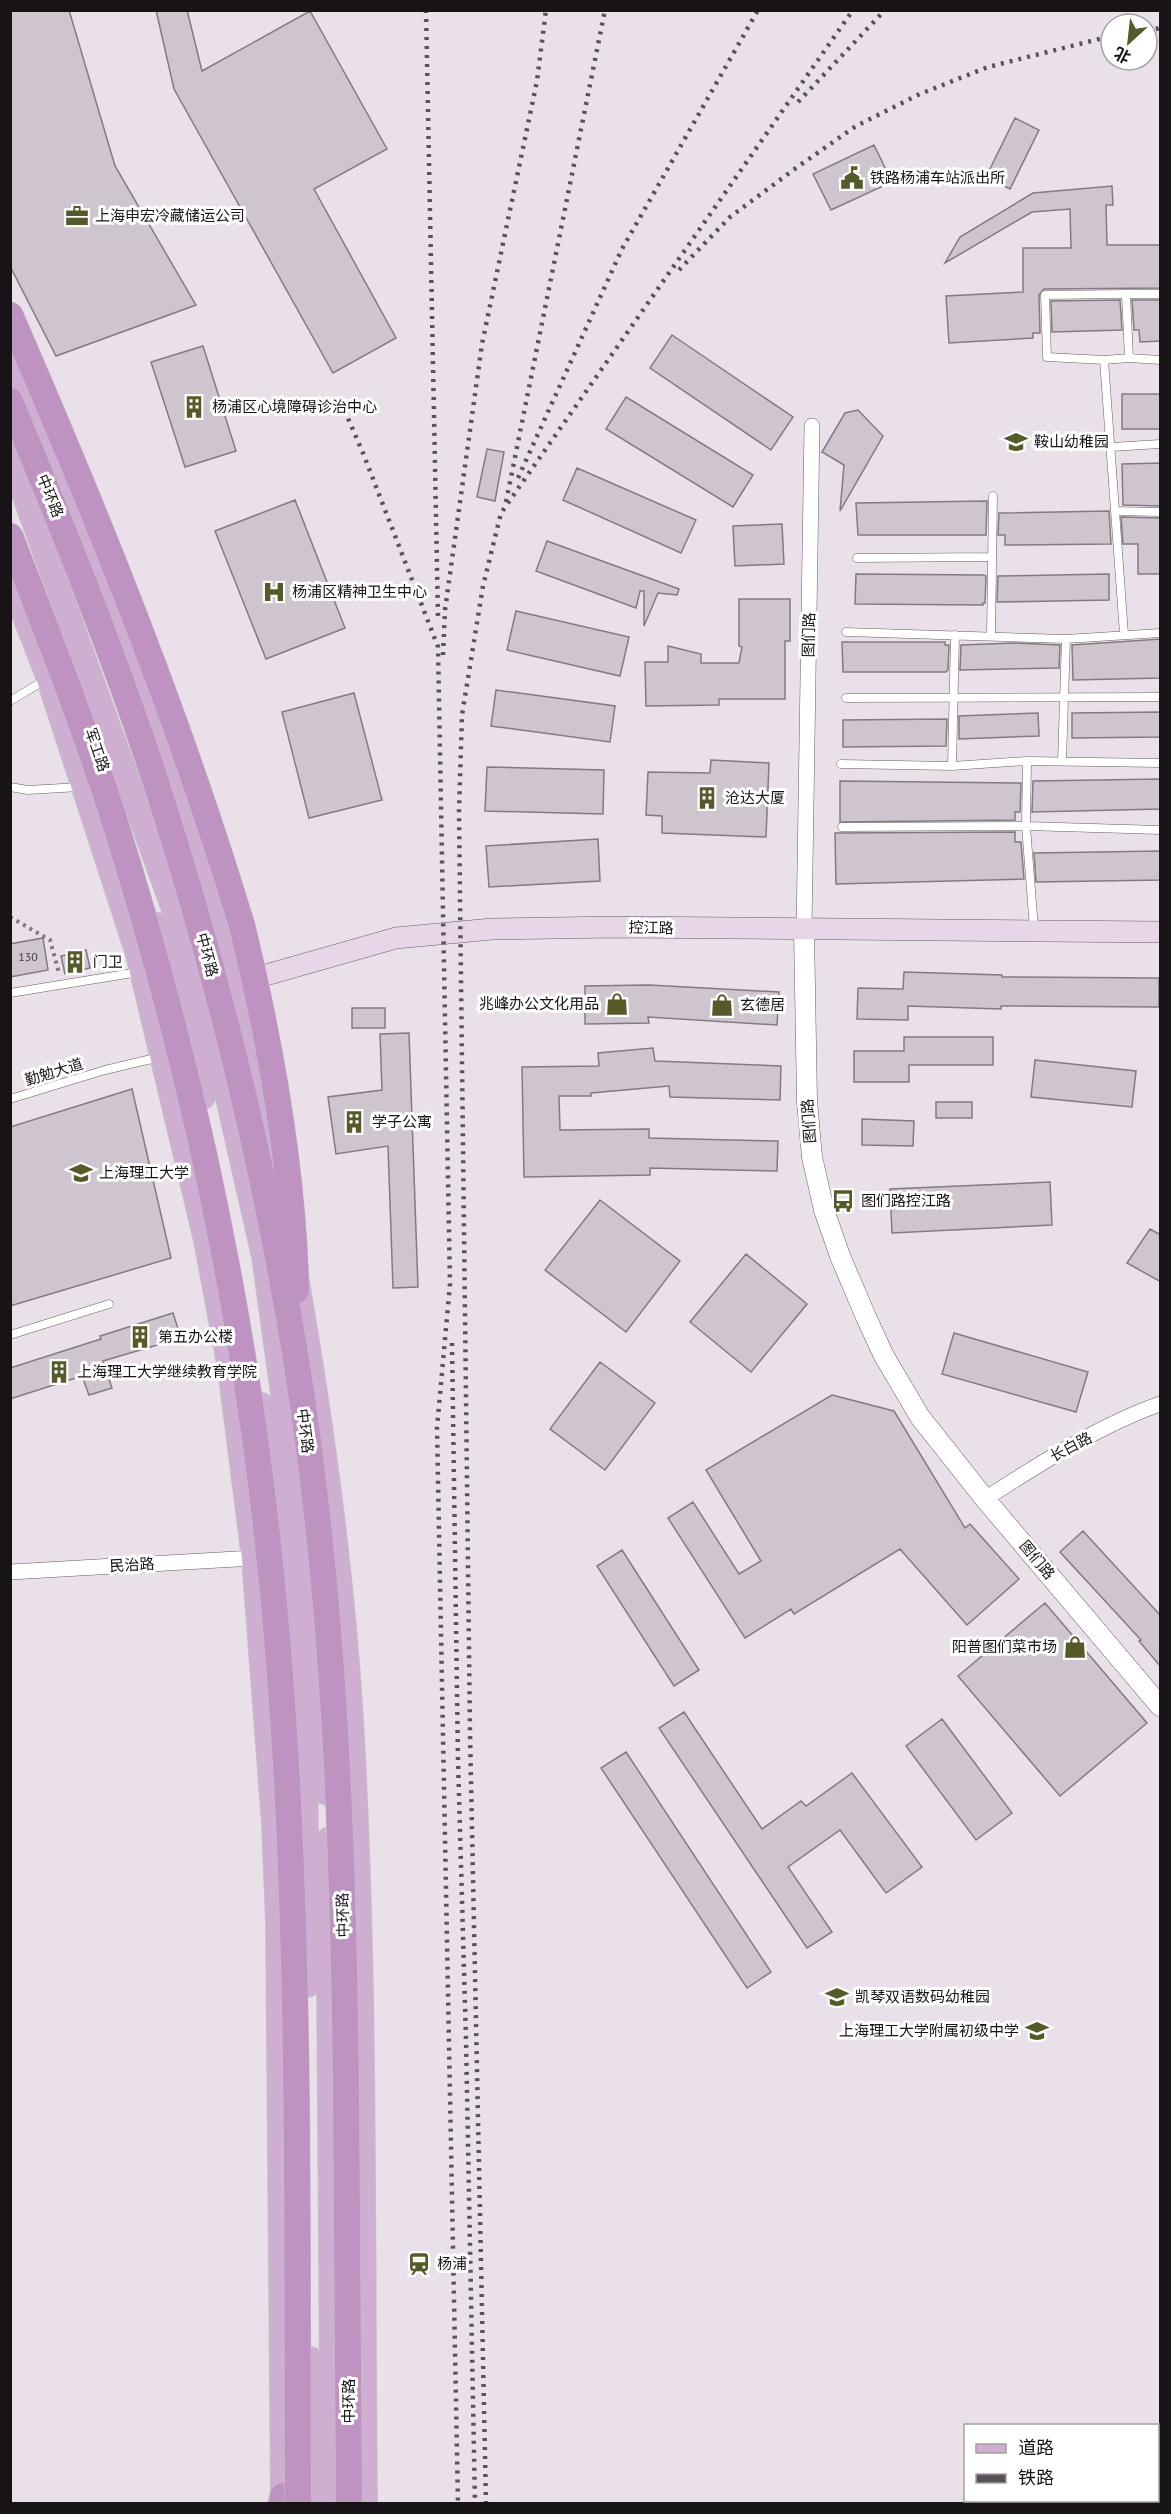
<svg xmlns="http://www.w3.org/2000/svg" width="1171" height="2514" viewBox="0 0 1171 2514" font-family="'PT Sans','Noto Sans SC',sans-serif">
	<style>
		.building { fill: #cfc5cf; stroke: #837a83; stroke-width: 1.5 }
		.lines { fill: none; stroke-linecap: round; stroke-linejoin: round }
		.service-casing { stroke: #665d66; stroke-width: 9 }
		.minor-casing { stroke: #665d66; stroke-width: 16 }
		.tertiary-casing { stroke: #665d66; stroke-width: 21 }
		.secondary-casing { stroke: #665d66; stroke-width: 22 }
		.primary-casing { stroke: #c3c2c3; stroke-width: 26 }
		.trunk-casing { stroke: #c3c2c3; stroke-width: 27 }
		.path { stroke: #807980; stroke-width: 4; stroke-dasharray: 3 4.5; stroke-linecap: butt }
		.service { stroke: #fff; stroke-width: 8 }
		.minor { stroke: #fff; stroke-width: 15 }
		.tertiary { stroke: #fff; stroke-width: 20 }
		.secondary { stroke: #e7d6e8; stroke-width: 21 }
		.primary { stroke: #ceaed1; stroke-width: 24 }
		.trunk { stroke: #be93c2; stroke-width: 26 }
		.rail { stroke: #595359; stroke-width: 4.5; stroke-dasharray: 3 6; stroke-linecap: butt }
		.trunk-bridge-casing { stroke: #c3c2c3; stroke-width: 27; stroke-linecap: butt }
		.trunk-bridge { stroke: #be93c2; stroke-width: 26 }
		.labels { text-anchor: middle; stroke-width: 6; stroke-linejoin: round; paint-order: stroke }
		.number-label { font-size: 12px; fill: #454045 }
		.poi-label { font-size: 15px; fill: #171317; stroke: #fff; text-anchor: start }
		.street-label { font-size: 15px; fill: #171317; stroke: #fff }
	</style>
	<rect width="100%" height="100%" fill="#eae0ea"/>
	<path class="building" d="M10 10H69L115 166 196 305 56 356 10 266Z
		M156 10H187L202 71 310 11 387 149 314 189 396 338 333 373 174 89Z
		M1015 118 1039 130 1010 189 986 177Z
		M874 145 892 182 831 210 813 174Z
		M1112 186 1113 205H1106L1107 245H1161V288L1044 289 1039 295 1040 333H1033V338L949 343 946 296 1023 292V248H1071L1070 209 1032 212 945 263 960 237 1033 193Z
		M1120 300 1122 330 1052 332 1051 301Z
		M1132 300H1161V341L1140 342 1139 330H1134Z
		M672 335 793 417 771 450 650 368Z
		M203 346 236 451 185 467 151 362Z
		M1122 394H1161V429H1122Z
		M626 397 753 475 733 507 606 429Z
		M858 410 883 436 840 511 844 465 822 452 845 413Z
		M487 449 504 452 495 501 477 497Z
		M1161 463V506L1123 505 1122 464Z
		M577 468 696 520 681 553 563 500Z
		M295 500 345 628 266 659 215 531Z
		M987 501 986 535H858L856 503Z
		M1109 511 1111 544 1005 545V535H998L999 513Z
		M1121 517 1161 518V574H1138V544H1123Z
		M782 524 784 564 735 566 733 526Z
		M547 541 679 589 677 595 658 593 644 626V591H640L636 608 536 571Z
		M856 574 983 575 986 576 985 603H983V605L855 604Z
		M1109 574V600L997 602 998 576Z
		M739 599H790V641H785V699H719V705L646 706 645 662H668V646L701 654V663H739L742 647 739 646Z
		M516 611 629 637 620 676 507 650Z
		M1161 639V678L1073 680 1072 645Z
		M842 642H945V645H949L948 670 946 672H843Z
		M1015 643 1060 645 1059 668 960 670 961 645Z
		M496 690 615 706 610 742 491 726Z
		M354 693 382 800 309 818 282 712Z
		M1161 712V737L1072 738V713Z
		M1038 713 1039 736 959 739V716Z
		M947 719 946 746 843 747V720Z
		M711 760 769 763 766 837 662 833V816L646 815 648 772 710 773Z
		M487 767 604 770 603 814 485 811Z
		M1161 779V809L1032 812 1033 781Z
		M840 781 1021 783 1020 812H1015V820L840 822Z
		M1015 832V842H1021L1024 879 836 884 835 833Z
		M598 839 600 881 489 887 486 846Z
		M1161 851V880L1036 882 1034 853Z
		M43 938 48 970 10 977V944Z
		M86 950 90 968 65 974 61 956Z
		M904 972 1002 975V977L1159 978V1007L1001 1006V1009L908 1006V1020L857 1019 858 988 903 989Z
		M649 985 779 992 777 1025 648 1017 649 1023 585 1024V986Z
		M352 1008H385V1028H352Z
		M409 1033 418 1287 393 1288 388 1146 336 1154 328 1097 382 1090 380 1034Z
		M904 1037H993V1065H909V1082H854V1051H904Z
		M653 1048 655 1061 781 1066 780 1100 670 1097 669 1086 591 1093V1096H559L560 1130 649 1129V1138L778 1141 777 1171 650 1168V1175L524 1177 522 1067 599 1066 598 1053Z
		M1035 1060 1136 1071 1132 1107 1031 1097Z
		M132 1089 171 1258 10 1306V1127Z
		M936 1102H972V1118H936Z
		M862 1119 914 1121 913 1146 862 1145Z
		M1050 1182 1052 1225 892 1233 890 1189Z
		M600 1200 680 1261 626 1332 545 1270Z
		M1150 1229 1161 1235V1282L1127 1263Z
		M746 1254 807 1304 751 1372 690 1322Z
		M173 1313 181 1338 103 1361 112 1388 89 1395 82 1376 10 1399V1368L101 1339 100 1336Z
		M954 1333 1088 1372 1076 1412 942 1374Z
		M600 1362 655 1403 605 1470 550 1429Z
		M832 1395 894 1411 965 1528 970 1524 1019 1579 967 1625 900 1549 794 1614 791 1609 745 1638 668 1518 693 1502 739 1574 761 1561 706 1470Z
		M1083 1531 1161 1616V1667L1139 1641 1141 1640 1060 1552Z
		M622 1550 699 1670 674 1686 597 1566Z
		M1045 1603 1147 1723 1060 1796 958 1676Z
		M684 1712 762 1829 801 1801 806 1806 852 1773 922 1867 886 1893 840 1830 788 1867 832 1932 807 1948 659 1728Z
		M942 1719 1012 1813 976 1840 906 1746Z
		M626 1752 771 1972 747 1988 601 1768Z"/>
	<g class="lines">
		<g class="service-casing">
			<path id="service" d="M1126 294H1160
				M1129 358 1160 360
				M1104 360 1047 357 1045 295 1126 294 1129 358 1104 360 1124 634
				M1111 447 1160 444
				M1115 511 1160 512
				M857 558 992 557
				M846 632 1066 639 1062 761
				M991 636 993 496
				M1066 639 1160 633
				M846 698 1160 697
				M10 701 45 680
				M1027 761 1026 826 1034 929
				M841 764 952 766 1027 761 1160 763
				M952 766 955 635
				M10 787 28 790 79 787
				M842 827 1026 826 1160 830
				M10 993 139 972
				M10 1099 105 1070 160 1057
				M10 1335 109 1304"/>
		</g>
		<g class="minor-casing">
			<path id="minor" d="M804 930 812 426
				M985 1499C1039 1464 1100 1425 1160 1404
				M10 1572 254 1558"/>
		</g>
		<g class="tertiary-casing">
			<path id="tertiary" d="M804 930 807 1101 812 1157 824 1210 840 1256 866 1317 884 1356 920 1417 985 1499 1160 1706"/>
		</g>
		<g class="secondary-casing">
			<path id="secondary" d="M241 982 396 938 492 929 614 927 1160 932"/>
		</g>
		<g class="primary-casing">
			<path id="primary" d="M10 362 70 505 124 647 146 718 174 788 232 984 281 1198
				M10 455 204 992 264 1256 304 1545 327 1793
				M10 578 47 673 138 954 206 1240 230 1368 254 1558 274 1823 278 1920 283 2496 280 2504
				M157 925 182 997 203 1097
				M295 1271C321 1419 342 1570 351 1721 366 1981 362 2243 365 2504
				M261 1405 274 1475 305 1739 307 1985
				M328 1840 333 2504
				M310 2359 311 2504"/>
		</g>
		<g class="trunk-casing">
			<path id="trunk" d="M10 315C97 515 179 717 242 926
				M282 2504 283 2496"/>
		</g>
		<path class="path" d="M10 917 50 940 59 973"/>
		<use href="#service" class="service"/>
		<use href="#minor" class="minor"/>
		<use href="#tertiary" class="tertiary"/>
		<use href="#secondary" class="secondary"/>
		<use href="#primary" class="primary"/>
		<use href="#trunk" class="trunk"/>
		<path class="rail" d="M426 10 438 617
			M1147 31 1160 28
			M798 102 885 10
			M679 270 730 217 796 168 856 126 920 94 988 67 1111 36
			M341 402 363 453 438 647 450 1284 437 1428 458 2504
			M518 478 622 249 758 10
			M506 502 605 10
			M443 655 445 610 482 344 537 81 546 10
			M452 1343 458 1760 466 2039 475 2504
			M486 2504 470 1733 459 811 462 715 483 586 501 513 853 10"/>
		<g class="trunk-bridge-casing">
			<path id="trunk-bridge" d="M10 401C64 531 117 661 160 795 220 983 267 1177 298 1372 335 1607 343 1845 346 2082 347 2223 348 2363 349 2504
				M10 536C45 627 81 717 111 810 170 995 216 1186 246 1378 305 1749 296 2128 298 2504
				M242 926C271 1045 293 1167 296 1290"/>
		</g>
		<use href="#trunk-bridge" class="trunk-bridge"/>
	</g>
	<defs>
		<g id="civic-bare" transform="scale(1.8)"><path d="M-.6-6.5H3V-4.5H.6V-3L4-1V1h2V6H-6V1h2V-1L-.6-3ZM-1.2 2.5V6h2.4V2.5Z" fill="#555a28" stroke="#fff" stroke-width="2.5" paint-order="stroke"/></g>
		<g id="office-bare" transform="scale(1.8)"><path d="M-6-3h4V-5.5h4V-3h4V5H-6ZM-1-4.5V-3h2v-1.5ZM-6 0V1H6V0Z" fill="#555a28" stroke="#fff" stroke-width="2.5" paint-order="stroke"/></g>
		<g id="building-bare" transform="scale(1.8)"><path d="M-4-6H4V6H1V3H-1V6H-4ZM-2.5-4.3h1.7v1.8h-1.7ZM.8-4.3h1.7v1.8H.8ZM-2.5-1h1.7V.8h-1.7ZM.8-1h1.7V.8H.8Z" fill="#555a28" stroke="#fff" stroke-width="2.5" paint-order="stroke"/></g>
		<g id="school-bare" transform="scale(1.8)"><path d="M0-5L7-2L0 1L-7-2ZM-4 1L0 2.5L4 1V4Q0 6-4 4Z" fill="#555a28" stroke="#fff" stroke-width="2.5" paint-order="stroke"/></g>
		<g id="hospital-bare" transform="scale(1.8)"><path d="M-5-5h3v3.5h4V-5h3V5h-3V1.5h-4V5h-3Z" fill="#555a28" stroke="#fff" stroke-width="2.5" paint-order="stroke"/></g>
		<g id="shop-bare" transform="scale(1.8)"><path d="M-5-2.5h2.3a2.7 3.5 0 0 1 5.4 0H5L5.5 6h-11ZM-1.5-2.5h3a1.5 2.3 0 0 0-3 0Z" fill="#555a28" stroke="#fff" stroke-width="2.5" paint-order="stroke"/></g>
		<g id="university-bare" transform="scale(1.8)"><path d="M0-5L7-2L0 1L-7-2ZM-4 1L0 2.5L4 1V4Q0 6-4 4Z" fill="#555a28" stroke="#fff" stroke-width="2.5" paint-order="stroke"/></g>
		<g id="bus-bare" transform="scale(1.8)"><path d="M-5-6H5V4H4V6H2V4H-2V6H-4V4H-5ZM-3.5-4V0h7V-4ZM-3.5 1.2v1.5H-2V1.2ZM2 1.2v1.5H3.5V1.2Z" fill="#555a28" stroke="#fff" stroke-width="2.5" paint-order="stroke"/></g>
		<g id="station-bare" transform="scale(1.8)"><path d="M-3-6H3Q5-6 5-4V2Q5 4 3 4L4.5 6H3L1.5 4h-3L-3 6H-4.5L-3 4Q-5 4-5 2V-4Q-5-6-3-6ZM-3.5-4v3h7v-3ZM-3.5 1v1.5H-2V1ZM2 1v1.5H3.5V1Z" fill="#555a28" stroke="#fff" stroke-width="2.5" paint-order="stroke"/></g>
	</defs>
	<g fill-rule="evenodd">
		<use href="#civic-bare" x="852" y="178"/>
		<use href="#office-bare" x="77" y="216"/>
		<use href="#building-bare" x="194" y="407"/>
		<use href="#school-bare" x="1016" y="442"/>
		<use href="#hospital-bare" x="274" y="592"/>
		<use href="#building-bare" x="707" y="798"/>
		<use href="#building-bare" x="75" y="962"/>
		<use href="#shop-bare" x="617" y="1004"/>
		<use href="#shop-bare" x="722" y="1005"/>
		<use href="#building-bare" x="354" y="1122"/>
		<use href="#university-bare" x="81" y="1173"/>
		<use href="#bus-bare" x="843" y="1201"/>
		<use href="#building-bare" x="140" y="1337"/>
		<use href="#building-bare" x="59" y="1372"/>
		<use href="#shop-bare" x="1075" y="1647"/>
		<use href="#school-bare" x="837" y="1997"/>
		<use href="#school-bare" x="1037" y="2031"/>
		<use href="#station-bare" x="419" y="2264"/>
	</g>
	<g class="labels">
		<g class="number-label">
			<text x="28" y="961">130</text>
		</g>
		<g class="poi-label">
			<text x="870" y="183">铁路杨浦车站派出所</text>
			<text x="95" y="221">上海申宏冷藏储运公司</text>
			<text x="212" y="412">杨浦区心境障碍诊治中心</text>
			<text x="1034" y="447">鞍山幼稚园</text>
			<text x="292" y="597">杨浦区精神卫生中心</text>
			<text x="725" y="803">沧达大厦</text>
			<text x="93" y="967">门卫</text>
			<text x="599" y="1009" text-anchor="end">兆峰办公文化用品</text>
			<text x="740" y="1010">玄德居</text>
			<text x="372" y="1127">学子公寓</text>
			<text x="99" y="1178">上海理工大学</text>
			<text x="861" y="1206">图们路控江路</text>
			<text x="158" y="1342">第五办公楼</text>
			<text x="77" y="1377">上海理工大学继续教育学院</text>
			<text x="1057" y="1652" text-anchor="end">阳普图们菜市场</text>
			<text x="855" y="2002">凯琴双语数码幼稚园</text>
			<text x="1019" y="2036" text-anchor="end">上海理工大学附属初级中学</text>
			<text x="437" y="2269">杨浦</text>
		</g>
		<g class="street-label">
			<text transform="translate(50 496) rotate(68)" y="5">中环路</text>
			<text transform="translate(809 635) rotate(-89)" y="5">图们路</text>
			<text transform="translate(97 750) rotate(71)" y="5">军工路</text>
			<text transform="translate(651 928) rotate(1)" y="5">控江路</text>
			<text transform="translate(207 955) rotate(75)" y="5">中环路</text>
			<text transform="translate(54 1072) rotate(-17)" y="5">勤勉大道</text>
			<text transform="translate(809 1121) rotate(-94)" y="5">图们路</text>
			<text transform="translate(305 1431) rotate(83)" y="5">中环路</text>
			<text transform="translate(1071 1447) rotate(-28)" y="5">长白路</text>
			<text transform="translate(1037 1560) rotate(50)" y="5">图们路</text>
			<text transform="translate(132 1565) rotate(-3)" y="5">民治路</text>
			<text transform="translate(343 1915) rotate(-91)" y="5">中环路</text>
			<text transform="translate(349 2401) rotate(-90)" y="5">中环路</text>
		</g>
	</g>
	<rect width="1171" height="2514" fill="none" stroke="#171317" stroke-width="24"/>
	<rect x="964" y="2424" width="195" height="78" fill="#ffffff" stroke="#a2a1a2" stroke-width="1.5"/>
	<rect x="976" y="2444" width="30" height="9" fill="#ceaed1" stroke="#a2a1a2" stroke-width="1.5"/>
	<text x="1018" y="2454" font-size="18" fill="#171317">道路</text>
	<rect x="976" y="2474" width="30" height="9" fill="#595359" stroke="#a2a1a2" stroke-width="1.5"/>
	<text x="1018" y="2484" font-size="18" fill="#171317">铁路</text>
	<g transform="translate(1129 42) rotate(207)"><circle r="28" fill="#ffffff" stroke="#a2a1a2" stroke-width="1.5"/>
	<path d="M0-4.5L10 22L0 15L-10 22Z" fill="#555a28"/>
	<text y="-9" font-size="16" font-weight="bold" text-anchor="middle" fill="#171317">北</text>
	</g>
</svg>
